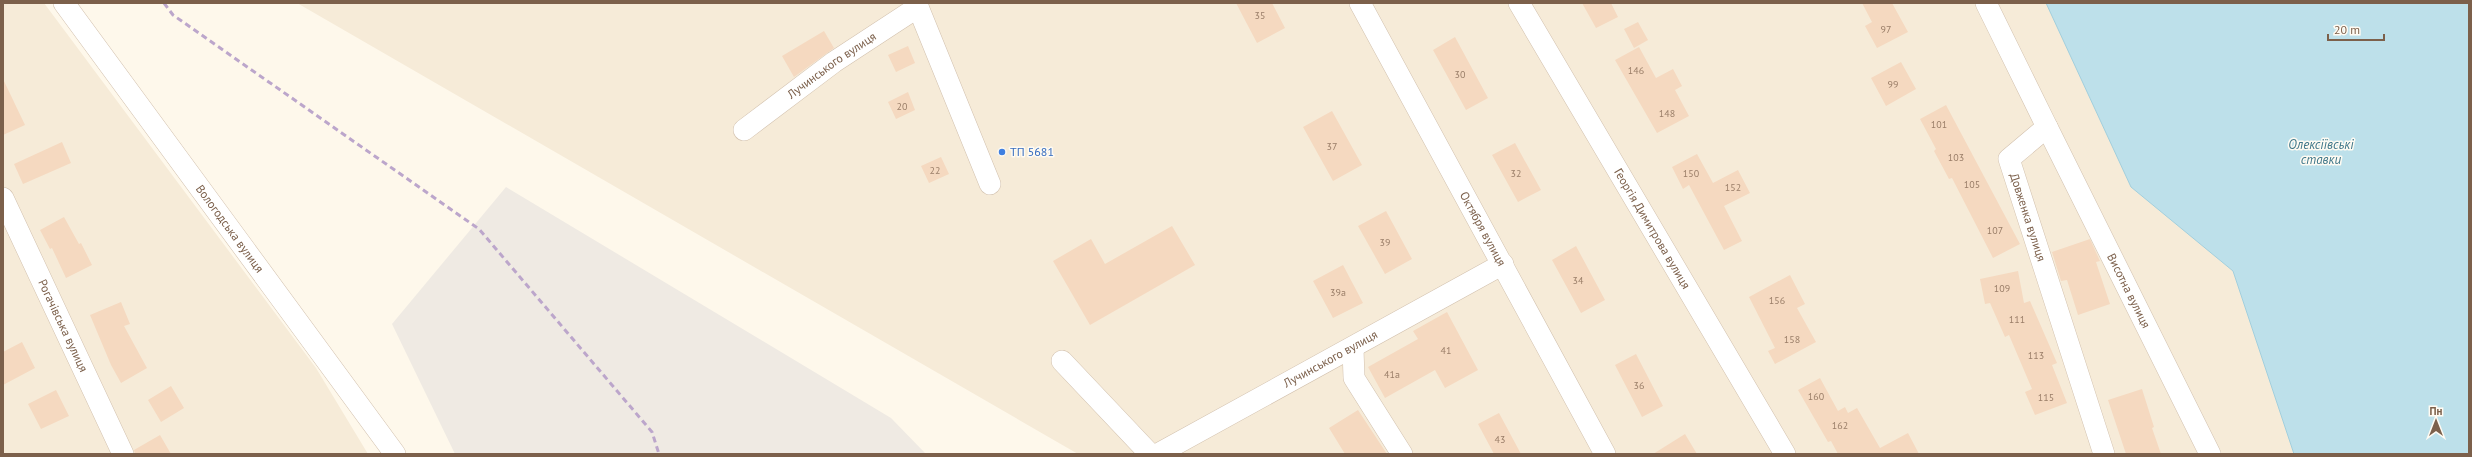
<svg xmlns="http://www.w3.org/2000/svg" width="2472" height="457" viewBox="0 0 2472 457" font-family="'PT Sans',sans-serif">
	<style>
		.residential { fill: #f6ebd8 }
		.industrial { fill: #efeae3 }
		.water { fill: #bde0ea; stroke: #a2cfdd }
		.building { fill: #f5d9c0 }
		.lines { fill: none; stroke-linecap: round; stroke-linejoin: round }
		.minor-casing { stroke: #d2c1ae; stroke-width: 22 }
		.minor { stroke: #fff; stroke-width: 21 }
		.rail { stroke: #bca6cb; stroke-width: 3; stroke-dasharray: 6 4; stroke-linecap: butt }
		.shop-dot { fill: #3f7fe0; stroke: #fffbf3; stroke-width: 1.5 }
		.labels { text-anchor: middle; stroke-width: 3; stroke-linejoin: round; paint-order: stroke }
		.number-label { font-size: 10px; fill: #9a7e68 }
		.street-label { font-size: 12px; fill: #7c604b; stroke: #fffbf3 }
		.shop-label { font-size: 12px; fill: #366cbe; stroke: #fffbf3; text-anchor: start }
		.water-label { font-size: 13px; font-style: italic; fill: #3f7789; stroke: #fffbf3 }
	</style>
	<rect width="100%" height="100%" fill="#fef8eb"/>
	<path class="residential" d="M3 3H44L316 368 368 454H3Z
		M297 3H2469V454H1078Z"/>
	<path class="industrial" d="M506 187 891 418 926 454H455L392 324Z"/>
	<path class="water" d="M2046 3H2469V454H2294L2233 271 2131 187Z"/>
	<path class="building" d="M1236 3H1272L1285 28 1257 43Z
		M1582 3H1611L1618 17 1596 28Z
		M1862 3H1892L1908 32 1877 48 1865 26 1872 22Z
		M1638 22 1648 40 1634 48 1624 29Z
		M824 31 834 48 794 77 782 56Z
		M1455 37 1488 98 1466 110 1433 50Z
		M908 46 915 63 896 72 888 55Z
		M1639 47 1656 78 1673 69 1682 86 1675 90 1689 116 1657 133 1615 60Z
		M1901 62 1916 89 1886 106 1871 78Z
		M3 79 25 125 3 135Z
		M908 92 915 110 896 119 888 102Z
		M1946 105 2020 244 1993 258 1952 178 1949 179 1934 151 1936 149 1920 119Z
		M1332 111 1362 165 1333 181 1303 127Z
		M62 142 71 163 23 184 14 164Z
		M1515 143 1541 190 1518 202 1492 155Z
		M1697 154 1713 183 1738 170 1750 193 1724 206 1742 241 1724 250 1689 185 1683 189 1672 167Z
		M941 157 949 174 929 183 921 166Z
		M1386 211 1412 259 1385 274 1358 226Z
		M64 217 79 244 81 243 92 265 66 278 52 248 50 249 40 230Z
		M1172 226 1195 265 1090 325 1053 261 1091 239 1105 264Z
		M2090 239 2100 261 2096 262 2110 304 2078 315 2067 280 2061 281 2052 252Z
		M1576 246 1605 300 1581 313 1552 260Z
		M1343 265 1363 303 1333 318 1313 281Z
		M2018 271 2024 303 2030 301 2057 363 2052 365 2067 403 2035 415 2025 392 2032 389 2009 335 2005 337 1990 303 1985 304 1980 279Z
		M1790 275 1805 304 1797 308 1816 342 1775 364 1768 351 1775 348 1749 297Z
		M121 302 130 324 124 326 147 368 121 383 111 365 90 315Z
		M1447 312 1478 370 1445 388 1435 370 1385 398 1368 367 1418 339 1413 331Z
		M22 342 35 368 3 385V352Z
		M1636 354 1663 406 1642 417 1615 365Z
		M1820 378 1838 411 1845 407 1848 413 1857 408 1880 448 1908 433 1919 454H1838L1831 441 1828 442 1798 390Z
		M171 386 184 408 161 422 148 400Z
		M2142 389 2154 427 2152 428 2161 454H2126L2108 400Z
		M56 390 69 416 41 429 28 404Z
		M1358 410 1387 454H1345L1329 428Z
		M1499 413 1521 454H1494L1478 424Z
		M1685 434 1697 454H1653Z
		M160 435 171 454H135L134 450Z"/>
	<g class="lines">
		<g class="minor-casing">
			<g id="minor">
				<path id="s1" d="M64 3 395 454"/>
				<path id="s2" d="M1360 3 1605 454"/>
				<path id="s3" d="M1519 3 1785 454"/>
				<path id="s4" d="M1986 3 2047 127 2009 159 2104 454"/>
				<path d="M918 7 990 184"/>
				<path id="s5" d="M2047 127 2210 454"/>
				<path id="s6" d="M744 130 834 62 918 7 917 3"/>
				<path id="s7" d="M3 198 123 454"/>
				<path d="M1353 349 1354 378 1402 454"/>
				<path d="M1062 361 1150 454"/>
				<path id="s8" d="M1158 454 1503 264"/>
			</g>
		</g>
		<use href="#minor" class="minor"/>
		<path class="rail" d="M164 3 173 15 479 229 652 432 659 454"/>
	</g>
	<circle class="shop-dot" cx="1002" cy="152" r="4"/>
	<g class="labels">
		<g class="number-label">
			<text x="1260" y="19">35</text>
			<text x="1886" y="33">97</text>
			<text x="1636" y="74">146</text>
			<text x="1460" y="78">30</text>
			<text x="1893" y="88">99</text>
			<text x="902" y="110">20</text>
			<text x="1667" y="117">148</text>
			<text x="1939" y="128">101</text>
			<text x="1332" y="150">37</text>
			<text x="1956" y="161">103</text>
			<text x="935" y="174">22</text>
			<text x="1516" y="177">32</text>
			<text x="1691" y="177">150</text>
			<text x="1972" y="188">105</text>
			<text x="1733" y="191">152</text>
			<text x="1995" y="234">107</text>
			<text x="1385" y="246">39</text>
			<text x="1578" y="284">34</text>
			<text x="2002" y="292">109</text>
			<text x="1338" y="296">39а</text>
			<text x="1777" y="304">156</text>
			<text x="2017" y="323">111</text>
			<text x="1792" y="343">158</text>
			<text x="1446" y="354">41</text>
			<text x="2036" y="359">113</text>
			<text x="1392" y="378">41а</text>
			<text x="1639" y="389">36</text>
			<text x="1816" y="400">160</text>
			<text x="2046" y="401">115</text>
			<text x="1840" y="429">162</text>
			<text x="1500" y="443">43</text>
		</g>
		<g class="street-label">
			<text dy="4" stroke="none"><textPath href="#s6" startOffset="109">Лучинського вулиця</textPath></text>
			<text dy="4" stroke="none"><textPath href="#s4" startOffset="249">Довженка вулиця</textPath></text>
			<text dy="4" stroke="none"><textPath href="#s1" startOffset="280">Вологодська вулиця</textPath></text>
			<text dy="4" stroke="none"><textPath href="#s2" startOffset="257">Октября вулиця</textPath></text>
			<text dy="4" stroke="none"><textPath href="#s3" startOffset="262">Георгія Димитрова вулиця</textPath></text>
			<text dy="4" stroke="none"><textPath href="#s5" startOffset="183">Висотна вулиця</textPath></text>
			<text dy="4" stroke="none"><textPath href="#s7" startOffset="141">Рогачівська вулиця</textPath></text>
			<text dy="4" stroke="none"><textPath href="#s8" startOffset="197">Лучинського вулиця</textPath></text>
		</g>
		<g class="shop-label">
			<text x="1010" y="156">ТП 5681</text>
		</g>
		<g class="water-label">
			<text x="2321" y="149">Олексіївські<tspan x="2321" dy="15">ставки</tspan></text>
		</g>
	</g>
	<rect width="2472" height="457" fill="none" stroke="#7c604b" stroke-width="8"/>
	<g transform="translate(2436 421)" stroke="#fffbf3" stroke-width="3" paint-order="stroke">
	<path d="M0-3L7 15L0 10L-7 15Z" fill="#7c604b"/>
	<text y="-6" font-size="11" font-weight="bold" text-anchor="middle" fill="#7c604b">Пн</text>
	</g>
	<path d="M2328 34v6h56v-6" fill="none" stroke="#7c604b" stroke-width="2"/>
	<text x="2334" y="34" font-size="12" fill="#7c604b" stroke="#fffbf3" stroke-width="3" paint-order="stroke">20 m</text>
</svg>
